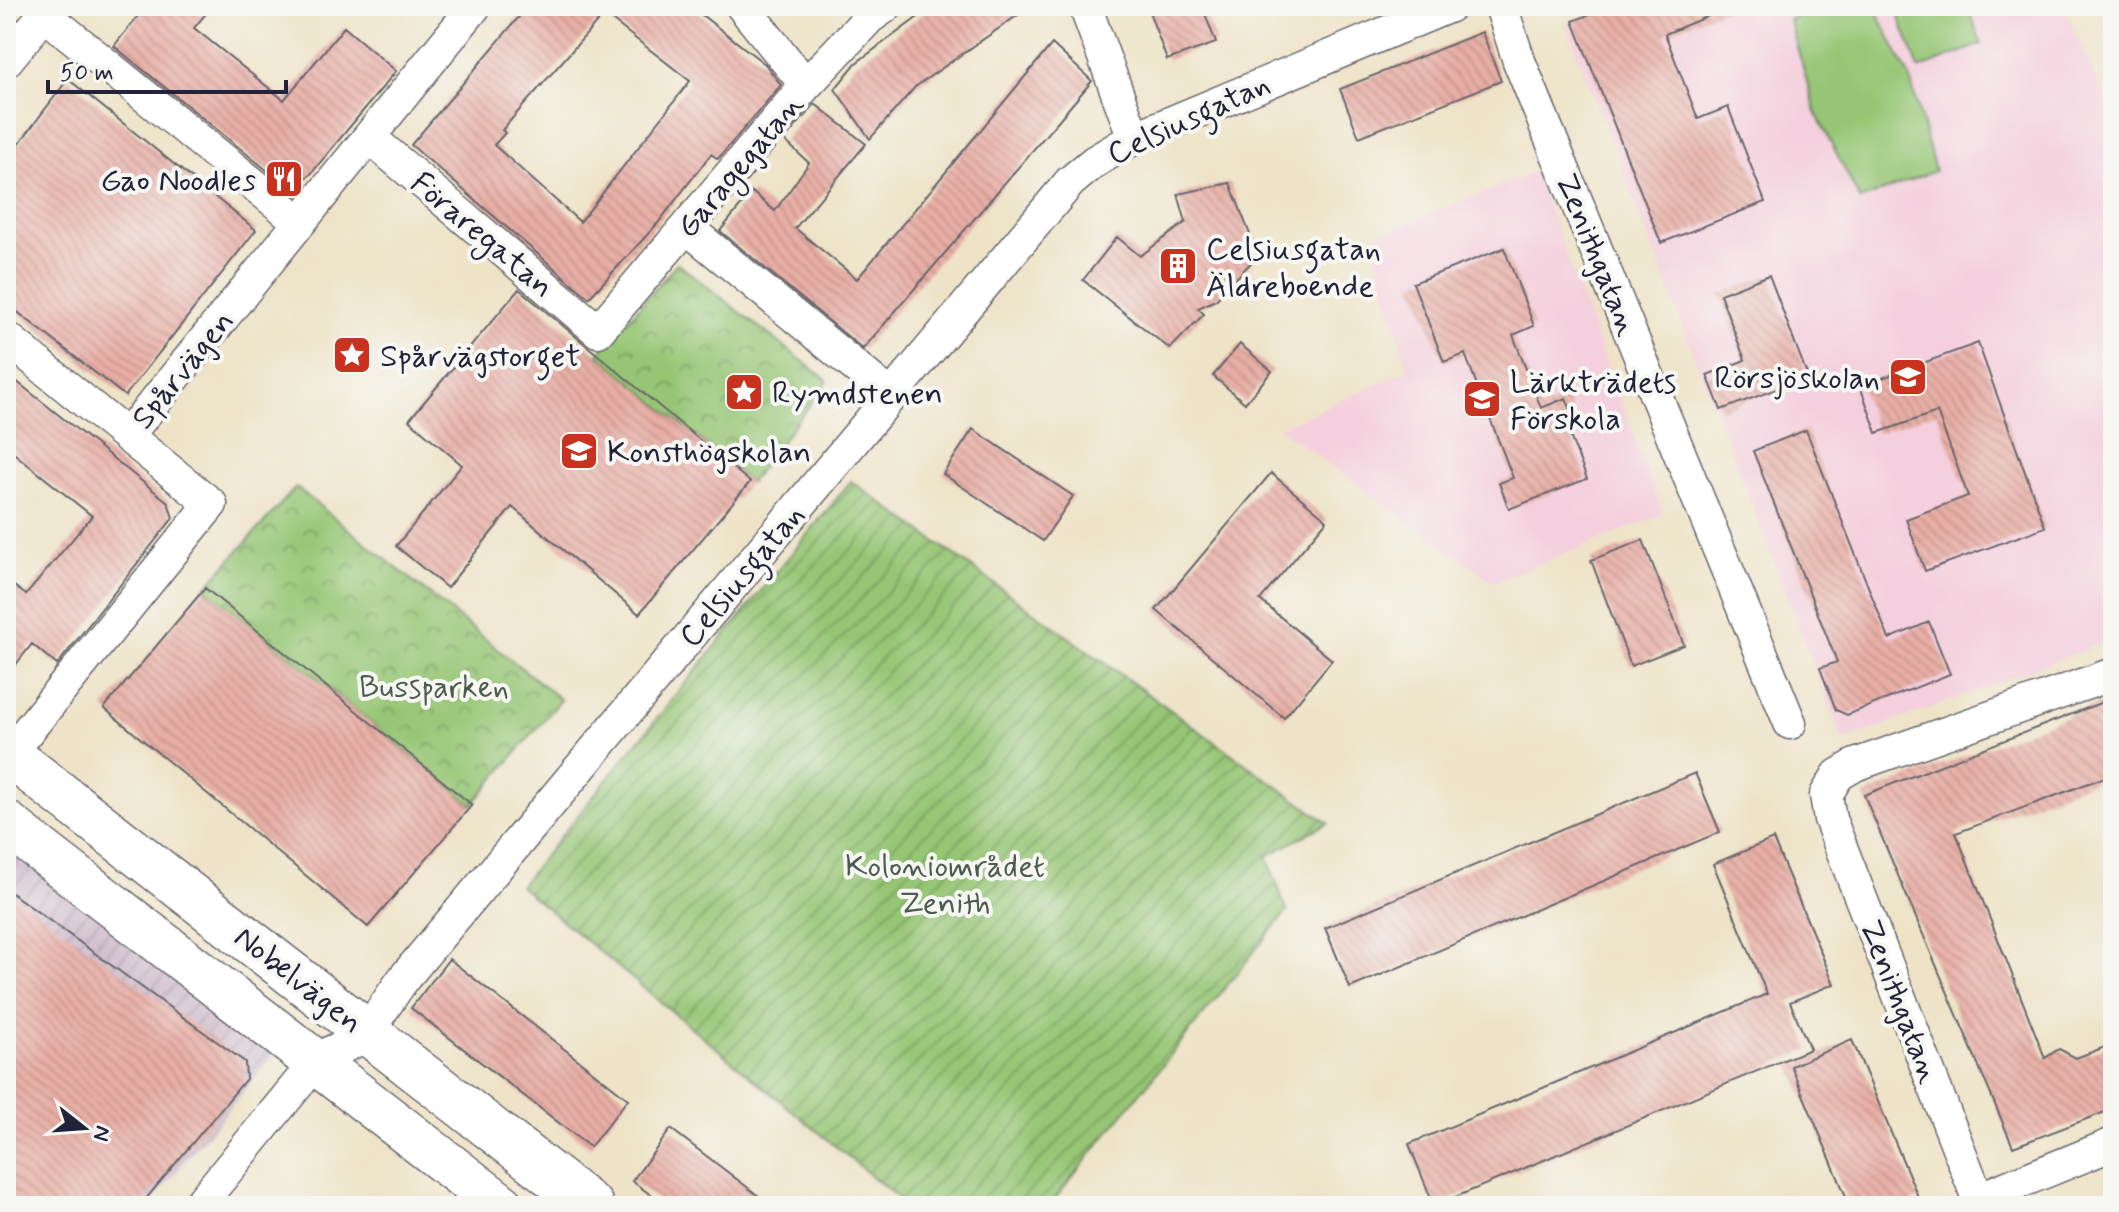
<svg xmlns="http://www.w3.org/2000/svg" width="2119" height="1212" viewBox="0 0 2119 1212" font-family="Mynerve,sans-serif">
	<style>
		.built { fill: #f4cfdd }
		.industrial { fill: url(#industrial-furrows) }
		.grass { fill: #96c675; stroke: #5c7458; stroke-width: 2 }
		.park { fill: url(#park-crowns); stroke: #5c7458; stroke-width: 2 }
		.garden { fill: url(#garden-furrows); stroke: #5c7458; stroke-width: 2 }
		.building { fill: url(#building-back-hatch); fill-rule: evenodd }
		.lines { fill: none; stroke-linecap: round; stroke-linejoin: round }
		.street-casing { stroke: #69666c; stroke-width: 35 }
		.secondary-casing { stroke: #69666c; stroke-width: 47 }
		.street { stroke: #fff; stroke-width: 32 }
		.secondary { stroke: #fff; stroke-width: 44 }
		.labels { text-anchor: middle; stroke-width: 8; stroke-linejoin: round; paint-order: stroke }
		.street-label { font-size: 32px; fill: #22223b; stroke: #f6f6f2 }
		.poi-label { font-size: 32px; fill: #22223b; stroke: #f6f6f2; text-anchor: start }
		.park-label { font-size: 32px; fill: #4b5b4f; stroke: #f6f6f2 }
	</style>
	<defs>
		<pattern id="industrial-furrows" width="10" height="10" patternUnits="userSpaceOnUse" patternTransform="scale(2)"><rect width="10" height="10" fill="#d0bdcd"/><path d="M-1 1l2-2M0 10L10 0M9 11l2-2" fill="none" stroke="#b2a2b1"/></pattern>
		<pattern id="park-crowns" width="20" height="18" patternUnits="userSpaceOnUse" patternTransform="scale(2)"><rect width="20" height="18" fill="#96c675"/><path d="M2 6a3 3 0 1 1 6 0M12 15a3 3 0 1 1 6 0" fill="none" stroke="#7aa061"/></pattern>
		<pattern id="garden-furrows" width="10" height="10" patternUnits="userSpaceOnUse" patternTransform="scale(2)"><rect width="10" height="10" fill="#96c675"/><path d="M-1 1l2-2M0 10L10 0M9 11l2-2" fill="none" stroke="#7aa061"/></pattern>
		<pattern id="building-back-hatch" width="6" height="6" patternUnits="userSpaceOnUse" patternTransform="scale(2)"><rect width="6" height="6" fill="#e7aea5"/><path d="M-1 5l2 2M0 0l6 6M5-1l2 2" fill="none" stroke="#c6958f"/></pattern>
	</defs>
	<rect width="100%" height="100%" fill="#f6f6f2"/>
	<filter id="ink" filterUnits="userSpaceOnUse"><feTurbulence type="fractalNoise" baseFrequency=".0125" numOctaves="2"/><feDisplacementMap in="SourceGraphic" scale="16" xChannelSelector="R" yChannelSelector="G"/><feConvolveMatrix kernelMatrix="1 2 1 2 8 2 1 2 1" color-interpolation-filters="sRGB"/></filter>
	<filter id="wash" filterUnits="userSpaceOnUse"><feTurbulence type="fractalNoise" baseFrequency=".006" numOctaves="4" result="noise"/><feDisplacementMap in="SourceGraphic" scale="32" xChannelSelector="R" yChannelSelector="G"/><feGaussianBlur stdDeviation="1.8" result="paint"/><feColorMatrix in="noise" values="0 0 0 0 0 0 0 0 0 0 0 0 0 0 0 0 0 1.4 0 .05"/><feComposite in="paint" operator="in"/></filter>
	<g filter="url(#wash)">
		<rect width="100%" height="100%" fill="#eee3c7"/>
		<path class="built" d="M1612 6H2063L2113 116V639L1843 741 1566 24Z
			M1535 172 1663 515 1494 582 1278 428 1408 370 1371 238Z"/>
		<path class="industrial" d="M6 841 278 1050 148 1206H6Z"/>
		<path class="grass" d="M1823 6H1874L1910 78 1935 171 1860 200 1816 113 1789 19Z
			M1895 6H1967L1982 44 1919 69Z"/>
		<path class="park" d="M677 263 828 381 750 482 598 354Z
			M296 487 561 700 472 805 205 588Z"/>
		<path class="garden" d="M851 481 1328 823 1267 856 1287 911 1049 1206H908L520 886Z"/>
		<g id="blocks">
			<path class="building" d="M146 6H212L194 28 284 100 344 27 396 71 310 175 295 184 285 185 114 46Z
				M528 6H690L765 64 781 85 718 159 711 154 658 223 589 298 411 145ZM604 14 690 81 580 222 494 145 505 133 502 130Z
				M933 6H1031L915 87 870 139 835 89 856 63Z
				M1147 6H1202L1216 43 1167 60Z
				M1611 6H1732L1665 34 1698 119 1728 107 1765 202 1661 243 1573 21Z
				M1482 32 1501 81 1359 137 1340 89Z
				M1052 44 1092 81 863 349 720 231 752 192 775 211 809 163 784 140 815 104 866 144 795 228 857 279Z
				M68 79 256 230 125 396 6 303V161Z
				M1230 183 1258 255 1216 300 1198 308 1204 314 1170 349 1083 280 1117 237 1140 256 1186 222 1178 194Z
				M1504 248 1534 326 1513 335 1541 408 1566 398 1576 422 1566 426 1587 479 1509 509 1499 483 1513 478 1465 354 1444 362 1413 283Z
				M1769 275 1808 377 1721 410 1707 375 1745 360 1720 294Z
				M519 289 750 482 639 614 512 507 447 588 396 546 462 465 409 420Z
				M1978 343 2045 527 1925 571 1906 519 1968 496 1937 412 1877 433 1860 386Z
				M1240 344 1272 371 1245 403 1213 376Z
				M6 373 168 502 173 518 57 665 32 644 6 677V580L26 595 92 516 6 447Z
				M973 429 1073 496 1043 541 943 474Z
				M1806 430 1889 639 1929 622 1950 674 1847 715 1836 710 1820 668 1837 662 1753 451Z
				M1271 473 1327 520 1260 600 1332 660 1284 718 1156 610Z
				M1643 540 1684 645 1631 666 1591 560Z
				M205 588 472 805 368 927 104 708Z
				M2113 698V774L1956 833 2045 1058 2059 1049 2076 1058 2113 1044V1109L2013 1147 1864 795Z
				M1695 773 1720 832 1350 988 1325 928Z
				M1773 839 1834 984 1790 1002 1810 1049 1434 1206 1409 1144 1767 994 1713 864Z
				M6 889 245 1062 246 1079 140 1206H6Z
				M449 959 628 1099 590 1147 411 1008Z
				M1852 1040 1919 1199 1903 1206H1850L1791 1066Z
				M671 1129 772 1206H666L632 1181Z"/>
		</g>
	</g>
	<g filter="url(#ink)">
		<use href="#blocks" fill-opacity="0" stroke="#69666c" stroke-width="2"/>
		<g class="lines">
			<g class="street-casing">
				<path id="street" d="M742 6 806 85
					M1085 6 1134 138
					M1501 6 1519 61 1790 723
					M44 14 300 222
					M6 61 51 6
					M369 137 598 331 806 85 869 18 886 6
					M686 227 890 395
					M6 337 127 436
					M9 754 211 504 127 436 475 6
					M1978 1199 2113 1144
					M198 1206 316 1062C329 1049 346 1049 359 1038 377 1022 390 996 405 977L1070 182 1094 162 1134 138 1450 6
					M1981 1206 1830 819 1826 795 1838 775 1855 765 2113 674"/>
			</g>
			<g class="secondary-casing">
				<path id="secondary" d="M6 752 591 1206
					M6 823 502 1206"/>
			</g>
			<use href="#street" class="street"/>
			<use href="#secondary" class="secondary"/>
		</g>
	</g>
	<defs>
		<g id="restaurant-square" transform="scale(2)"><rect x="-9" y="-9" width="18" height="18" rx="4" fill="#c8321e" stroke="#f6f6f2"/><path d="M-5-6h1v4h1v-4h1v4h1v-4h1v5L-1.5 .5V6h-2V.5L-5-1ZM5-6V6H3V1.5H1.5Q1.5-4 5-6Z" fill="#fff"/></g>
		<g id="building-square" transform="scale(2)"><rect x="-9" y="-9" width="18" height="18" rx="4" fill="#c8321e" stroke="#f6f6f2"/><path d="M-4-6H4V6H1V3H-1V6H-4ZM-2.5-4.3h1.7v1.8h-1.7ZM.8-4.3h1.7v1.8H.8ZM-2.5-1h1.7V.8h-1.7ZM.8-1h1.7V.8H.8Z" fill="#fff"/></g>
		<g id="sight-square" transform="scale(2)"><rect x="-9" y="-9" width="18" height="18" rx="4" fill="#c8321e" stroke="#f6f6f2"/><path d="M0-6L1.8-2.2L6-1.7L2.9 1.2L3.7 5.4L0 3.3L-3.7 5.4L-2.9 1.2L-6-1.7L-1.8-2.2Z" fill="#fff"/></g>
		<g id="school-square" transform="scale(2)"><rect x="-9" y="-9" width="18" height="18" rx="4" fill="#c8321e" stroke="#f6f6f2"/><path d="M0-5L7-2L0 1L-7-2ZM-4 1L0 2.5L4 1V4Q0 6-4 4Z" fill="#fff"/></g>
		<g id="university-square" transform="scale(2)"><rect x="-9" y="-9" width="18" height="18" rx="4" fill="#c8321e" stroke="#f6f6f2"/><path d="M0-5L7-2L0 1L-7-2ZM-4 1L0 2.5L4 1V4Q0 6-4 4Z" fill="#fff"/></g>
	</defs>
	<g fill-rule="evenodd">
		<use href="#restaurant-square" x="284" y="179"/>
		<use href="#building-square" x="1178" y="266"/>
		<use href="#sight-square" x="352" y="355"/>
		<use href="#school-square" x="1908" y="377"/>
		<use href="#sight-square" x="744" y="392"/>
		<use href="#school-square" x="1482" y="399"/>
		<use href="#university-square" x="579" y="451"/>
	</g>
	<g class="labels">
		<g class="street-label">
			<text transform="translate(1188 118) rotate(-25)" y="11">Celsiusgatan</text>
			<text transform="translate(739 165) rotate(-50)" y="11">Garagegatan</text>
			<text transform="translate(483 234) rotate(40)" y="11">Föraregatan</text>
			<text transform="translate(1598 254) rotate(68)" y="11">Zenithgatan</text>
			<text transform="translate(182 369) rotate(-51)" y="11">Spårvägen</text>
			<text transform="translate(741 575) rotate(-50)" y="11">Celsiusgatan</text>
			<text transform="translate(299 979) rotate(38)" y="11">Nobelvägen</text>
			<text transform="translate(1901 1001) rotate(69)" y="11">Zenithgatan</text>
		</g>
		<g class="poi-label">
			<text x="256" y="190" text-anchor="end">Gao Noodles</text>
			<text x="1206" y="259">Celsiusgatan<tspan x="1206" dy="37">Äldreboende</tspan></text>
			<text x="380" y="366">Spårvägstorget</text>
			<text x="1880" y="388" text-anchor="end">Rörsjöskolan</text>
			<text x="1510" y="392">Lärkträdets<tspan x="1510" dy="37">Förskola</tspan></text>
			<text x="772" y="403">Rymdstenen</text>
			<text x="607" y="462">Konsthögskolan</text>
		</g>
		<g class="park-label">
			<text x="434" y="697">Bussparken</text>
			<text x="945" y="876">Koloniområdet<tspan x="945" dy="37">Zenith</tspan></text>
		</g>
	</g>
	<rect width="2119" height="1212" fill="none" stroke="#f6f6f2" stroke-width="32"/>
	<g transform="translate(84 1128) rotate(107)" stroke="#f6f6f2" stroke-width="6" paint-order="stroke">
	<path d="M0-6L14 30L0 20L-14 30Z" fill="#22223b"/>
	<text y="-12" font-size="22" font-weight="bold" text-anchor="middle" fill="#22223b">N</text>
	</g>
	<path d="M48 80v12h238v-12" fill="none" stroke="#22223b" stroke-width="4"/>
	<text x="60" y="80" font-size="24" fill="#22223b" stroke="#f6f6f2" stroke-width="6" paint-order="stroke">50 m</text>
</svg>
